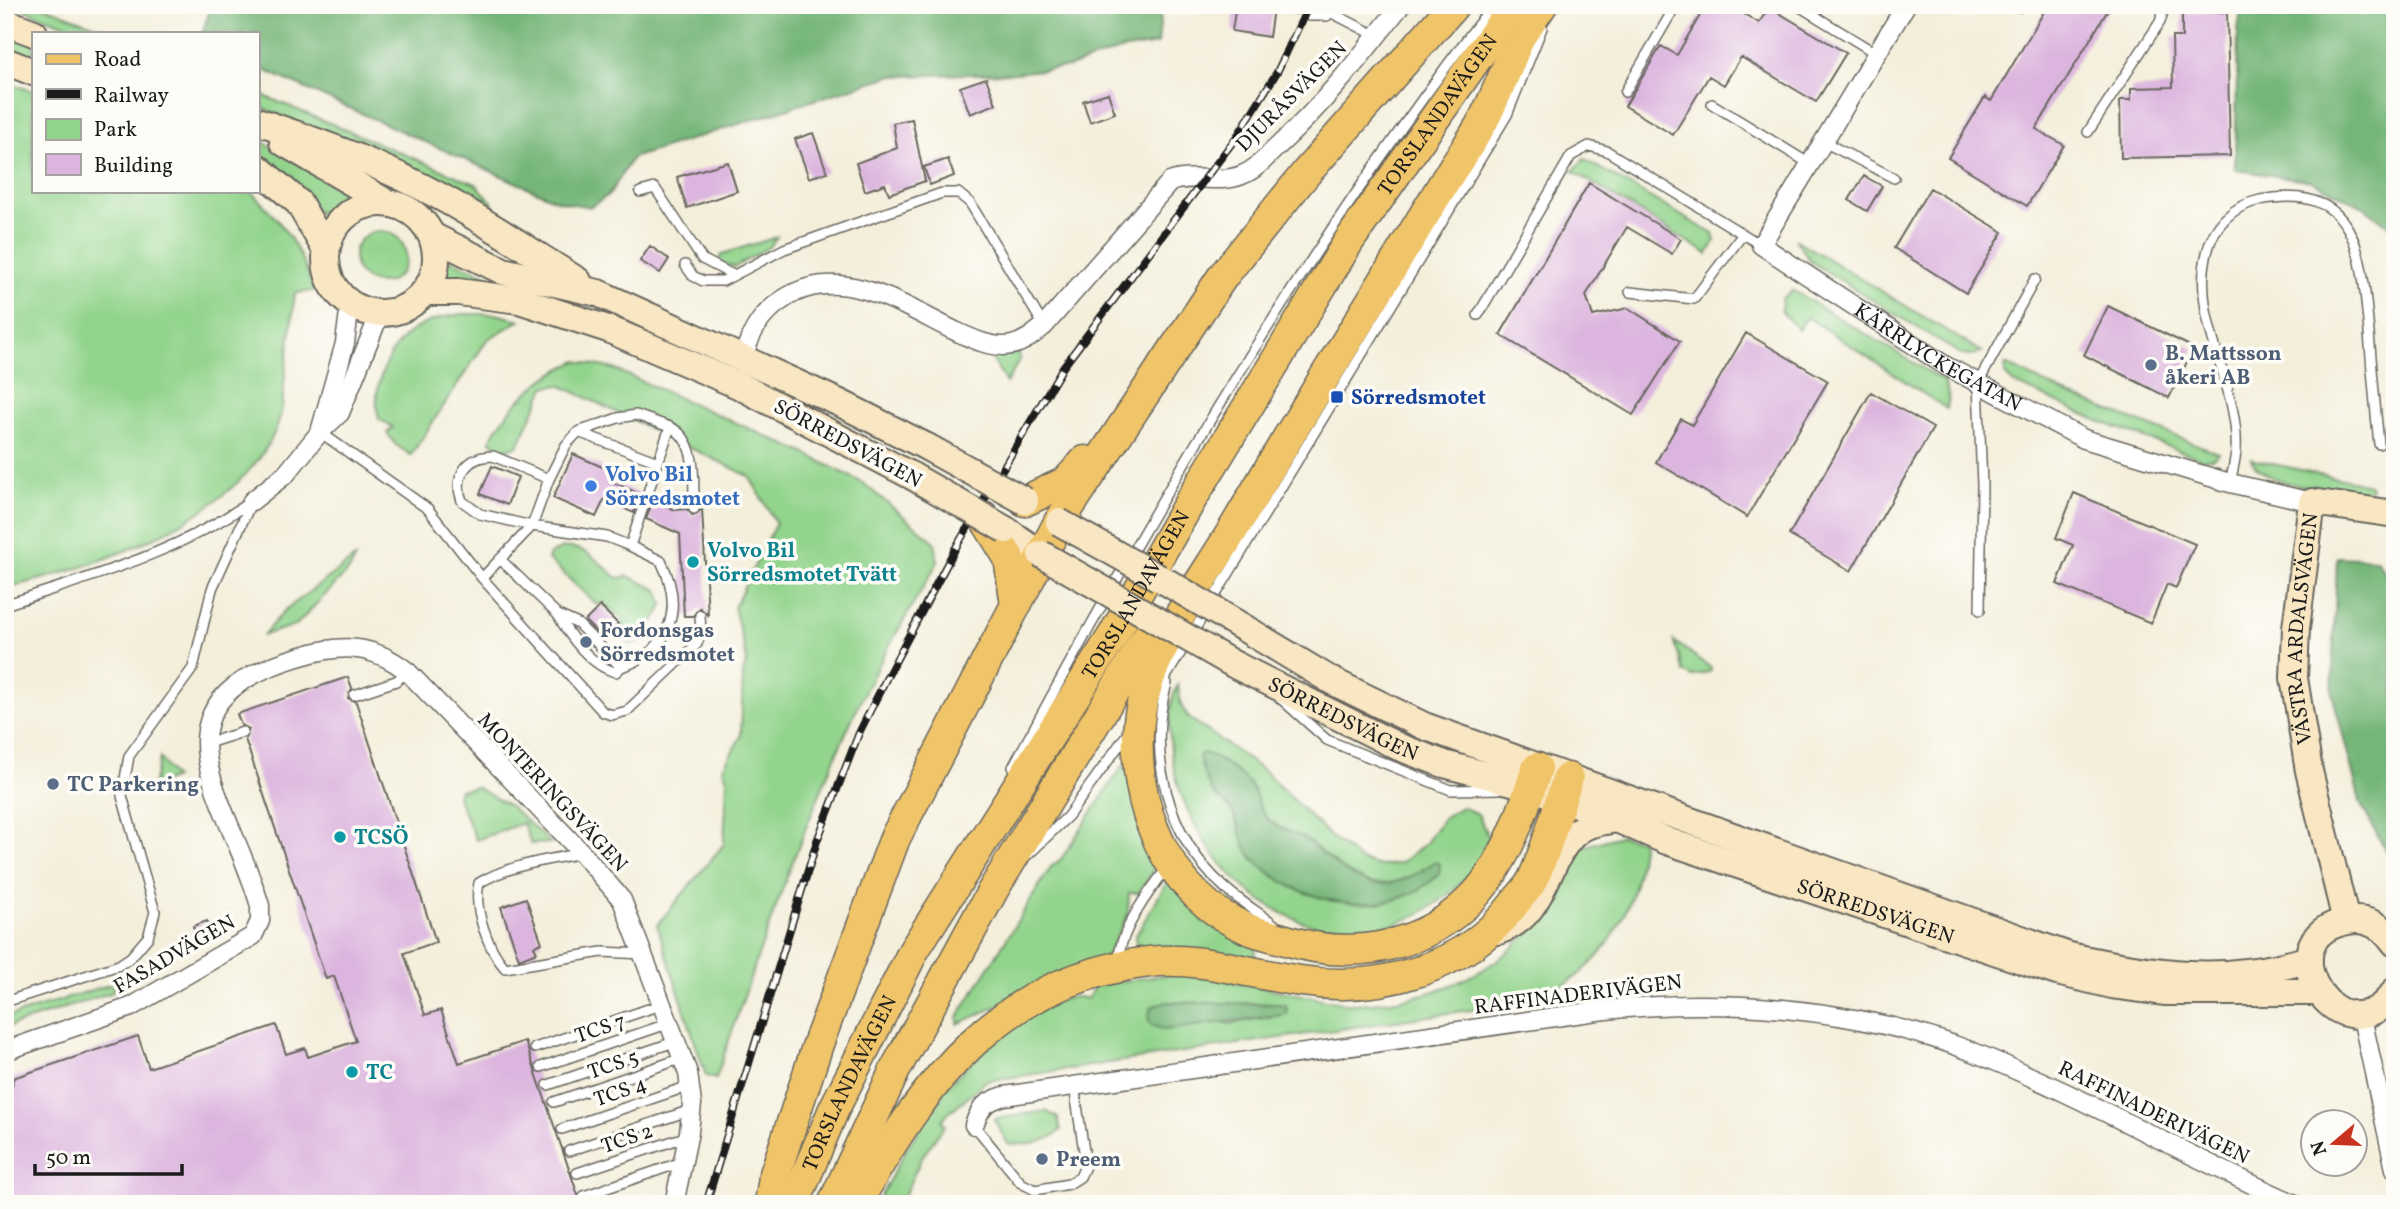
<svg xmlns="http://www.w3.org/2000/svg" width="2400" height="1209" viewBox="0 0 2400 1209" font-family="Vollkorn,serif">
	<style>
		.green { fill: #92d48c; stroke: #577854; stroke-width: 2; fill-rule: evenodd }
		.forest { fill: #75b678; stroke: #48694a; stroke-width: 2 }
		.building { fill: #dcb5de }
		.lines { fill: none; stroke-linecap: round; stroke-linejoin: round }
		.lane-casing { stroke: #68665f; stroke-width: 12 }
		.street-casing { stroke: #68665f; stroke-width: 21 }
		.secondary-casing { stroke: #68665f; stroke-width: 30 }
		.primary-casing { stroke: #68665f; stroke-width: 33 }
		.lane { stroke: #fff; stroke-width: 9 }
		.street { stroke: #fff; stroke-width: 18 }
		.secondary { stroke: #f9e7c3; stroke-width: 26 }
		.primary { stroke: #f0c469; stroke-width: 30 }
		.rail-casing { stroke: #1c1c1c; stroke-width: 8 }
		.rail { stroke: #fdfcf7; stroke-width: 5; stroke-dasharray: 16; stroke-linecap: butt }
		.secondary-bridge-casing { stroke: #68665f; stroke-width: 30; stroke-linecap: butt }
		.secondary-bridge { stroke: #f9e7c3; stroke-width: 26 }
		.service-dot { fill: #5c6f8a; stroke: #fdfcf7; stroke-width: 2.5 }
		.transit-dot { fill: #1a4fb4; stroke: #fdfcf7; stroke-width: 2.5 }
		.shop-dot { fill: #3f7fe0; stroke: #fdfcf7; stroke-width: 2.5 }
		.culture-dot { fill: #0f9aa8; stroke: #fdfcf7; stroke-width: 2.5 }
		.labels { text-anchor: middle; stroke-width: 7; stroke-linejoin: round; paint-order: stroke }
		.street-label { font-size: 21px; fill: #1c1c1c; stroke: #fdfcf7 }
		.service-label { font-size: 21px; font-weight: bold; fill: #4e5e75; stroke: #fdfcf7; text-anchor: start }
		.transit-label { font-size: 21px; font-weight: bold; fill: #164399; stroke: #fdfcf7; text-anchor: start }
		.shop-label { font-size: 21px; font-weight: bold; fill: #366cbe; stroke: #fdfcf7; text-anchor: start }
		.culture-label { font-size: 21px; font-weight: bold; fill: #0d838f; stroke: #fdfcf7; text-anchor: start }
	</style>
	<rect width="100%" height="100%" fill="#fdfcf7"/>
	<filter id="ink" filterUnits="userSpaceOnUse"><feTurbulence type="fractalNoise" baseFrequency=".0143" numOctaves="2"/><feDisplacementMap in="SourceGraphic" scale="14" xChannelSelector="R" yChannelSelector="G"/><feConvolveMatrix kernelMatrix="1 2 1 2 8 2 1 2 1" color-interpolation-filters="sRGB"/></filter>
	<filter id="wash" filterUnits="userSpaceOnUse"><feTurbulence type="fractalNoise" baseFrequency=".00686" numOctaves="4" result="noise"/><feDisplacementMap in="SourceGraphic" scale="28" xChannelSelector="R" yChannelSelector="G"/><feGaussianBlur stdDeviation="1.57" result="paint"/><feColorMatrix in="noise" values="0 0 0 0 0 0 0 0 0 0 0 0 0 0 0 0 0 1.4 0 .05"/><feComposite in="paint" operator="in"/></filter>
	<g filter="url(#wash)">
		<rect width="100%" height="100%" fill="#f4efdb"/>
		<path class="green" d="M10 5H40L114 33H89Z
			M5 33 33 42V62L5 52Z
			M5 82 33 91V191H250C281 220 302 250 314 291L295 293C292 323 288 354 284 384 283 396 283 410 279 421 246 517 95 568 5 588Z
			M257 93 476 184 492 202 494 217 257 105Z
			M257 138 344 193 320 214 257 157Z
			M1584 159 1713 234 1715 241 1708 254 1573 171Z
			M354 257a26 26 0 1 1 52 0a26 26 0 1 1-52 0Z
			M777 237 769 247 735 267 718 263 722 254Z
			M1795 239 1982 352 1973 356 1962 355 1811 262Z
			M440 256 491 277 490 282 435 277Z
			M1792 290 1944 381 1949 397 1947 409 1807 317 1798 330 1781 311 1782 299Z
			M462 314H495L520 320 487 340 411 455 396 445 387 433 393 427 379 419C370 387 390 341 420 326 433 319 447 316 462 314Z
			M989 353H1019L1020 359 1006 383Z
			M577 361 614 369 802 452 863 483 935 542 938 562C910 610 881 657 858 706 802 827 758 953 716 1079L706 1076 657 925 724 844 727 779 723 768 741 736 743 673 747 660 734 607 776 523 749 476 560 385 545 387 518 446 502 450 490 440C510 404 540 377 577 361Z
			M2005 364 2069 395 2219 453 2213 458 2202 459 2101 422 2013 383 2005 374Z
			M2251 459 2370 485 2371 489 2361 496C2332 489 2264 488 2251 459Z
			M563 548C588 545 600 565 618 578L628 576 658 590 663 603 661 610 638 644H629L617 631 624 626 621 617 601 603 597 605 548 559 550 554Z
			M355 558 351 568 296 625 263 635 285 610Z
			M1674 641 1711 668V671L1692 677 1684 672Z
			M1178 685 1180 703 1188 717 1264 771 1330 836 1360 860 1380 866 1401 863 1426 843 1444 817 1462 807 1478 814 1488 837C1479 870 1454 894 1424 911 1310 974 1191 873 1172 758 1169 737 1167 704 1178 685ZM1200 761C1214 767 1233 771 1245 780 1257 788 1257 807 1266 817 1276 830 1295 831 1308 841 1356 882 1375 902 1435 862L1404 894 1372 903 1332 901 1291 887 1252 858 1232 811 1214 794Z
			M160 758 174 778 156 786 153 784Z
			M1124 764 1158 862 1139 893H1129L1128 914 1107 956 958 1024V1017L1051 867 1061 859Z
			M476 787 510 806 551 843 531 844 523 823 476 840 457 796 459 790Z
			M1620 836 1641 840 1642 846C1634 921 1595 986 1518 1003L986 1081 945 1116 942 1121 945 1125 922 1157 900 1204H876L908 1146 942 1097 943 1090C979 1055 1021 1009 1073 997 1079 996 1082 999 1088 998L1095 985 1186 972 1347 1004C1416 1004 1490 981 1534 925 1553 901 1563 870 1582 847ZM1164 1002 1277 1004 1282 1015 1229 1024Z
			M1168 880 1256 947 1255 957 1137 951 1135 937Z
			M111 984 114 986 113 992 5 1028V1018Z
			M1046 1111 1058 1118 1061 1130C1048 1143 1025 1146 1008 1144L994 1119Z"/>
		<path class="forest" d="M212 5H1162L1158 44 1120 50 1069 67 1015 73 890 76 632 158 610 194 590 207 558 201 257 67V33H202Z
			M2242 5H2395V231L2364 207 2312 181 2235 170 2238 29Z
			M2337 557 2376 559 2389 578 2395 701V867L2361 805 2332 693Z
			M1204 753C1219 758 1243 774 1252 788 1257 797 1259 809 1266 817 1276 830 1295 831 1308 841 1356 881 1376 903 1435 862L1440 864 1439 874C1391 924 1296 905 1253 858 1241 846 1241 824 1231 809 1227 803 1220 800 1215 795 1207 785 1201 767 1199 755Z
			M1164 1002 1277 1004 1286 1005 1287 1014 1165 1030 1153 1026 1148 1019 1151 1007Z"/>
		<g id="blocks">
			<path class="building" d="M1236 5 1273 9 1269 37 1232 31Z
				M1706 5H1729L1759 23 1769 7 1846 53 1816 102 1741 57 1724 85 1709 76 1673 135 1625 106 1661 46 1677 55Z
				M2048 5H2111L2036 129 2064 145 2027 206 1948 158 1985 97 1991 101Z
				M2227 12 2230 156 2121 158 2120 100H2131V88L2173 87 2172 37H2182V13Z
				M986 78 996 104 970 114 960 87Z
				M1108 93 1115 113 1090 122 1083 101Z
				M912 119 925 181 889 194 885 184 865 191 856 163 897 148 893 123Z
				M813 133 827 172 809 178 795 139Z
				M948 159 954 176 930 185 924 167Z
				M728 162 737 191 687 208 677 177Z
				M1864 176 1882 186 1867 211 1849 200Z
				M1589 183 1681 239 1672 254 1627 227 1586 295 1593 316 1628 308 1680 341 1633 415 1500 335Z
				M1930 188 2003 232 1966 293 1894 248Z
				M650 246 669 259 660 273 640 261Z
				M2108 306 2194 348 2169 398 2084 355Z
				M1746 333 1828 381 1747 517 1656 462 1681 419 1692 425Z
				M1871 392 1933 428 1851 571 1789 535Z
				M573 454 616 473 612 482 640 494 634 513 604 500 596 517 553 498Z
				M492 466 518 477 507 505 480 494Z
				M2074 493 2195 544 2176 588 2167 584 2151 623 2057 584 2073 545 2056 538Z
				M653 500 675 510 687 509 693 516 702 509 708 615 700 608 693 616H684L680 534 646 519Z
				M600 606 618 624 603 639 585 621Z
				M348 677 352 688 348 698 356 702 436 942 404 953 425 1015 441 1010 459 1063 525 1041 581 1204H5V1088L12 1086 13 1078 138 1036 149 1068 276 1025 286 1054 305 1048 308 1057 356 1041 334 976 326 979 245 739 249 729 241 725 237 714Z
				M526 898 542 943 534 946 537 952 519 959 501 907Z
				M207 921 212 936 198 940 193 926Z"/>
		</g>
	</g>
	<g filter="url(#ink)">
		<use href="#blocks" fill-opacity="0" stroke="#68665f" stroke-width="2"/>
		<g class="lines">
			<g class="lane-casing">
				<path id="lane" d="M1282 5 1296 9
					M1797 5 1877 54
					M2020 7 2021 5
					M1310 16H1327L1330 12 1377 36
					M1625 92 1676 5
					M1712 104 1810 164
					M2088 132 2160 22 2165 5
					M1824 142 1894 178
					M640 192 655 188 702 259 733 275
					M685 265 693 276 703 281H723L784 249 942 193H958L970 203 1044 326
					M1630 292 1694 299 1743 234
					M1478 315 1571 156 1589 146 1607 151 1761 245
					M670 427 630 546 607 537 532 526 549 479 566 445 578 432 618 418 636 415 670 427C699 440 693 483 694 509
					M320 432 428 509 482 578 603 712 612 715 627 711 697 644 701 633 700 615
					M578 432 658 462
					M2230 483C2232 473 2235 462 2236 451 2240 385 2190 320 2207 253 2213 226 2232 206 2260 200 2360 181 2362 258 2369 333 2372 370 2375 407 2379 444
					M532 526 480 514 462 501C453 476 467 456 493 456L549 479
					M500 559 558 615 578 624 621 667 616 672C592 667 569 636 558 615
					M482 578 532 526
					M5 605C91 576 175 554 250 502
					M1980 610 1982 485 1978 383 2035 279
					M621 667C672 651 684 607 661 561L630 546
					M1167 683C1147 754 1167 836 1223 886 1239 901 1258 912 1275 925
					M1158 690 1507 115 1542 28
					M354 695 396 681 408 672
					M1280 698 1327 740 1451 790 1499 789
					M205 744 243 732
					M1013 767C1155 503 1309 242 1493 5
					M582 853C548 860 509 865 479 883 473 909 488 949 505 968L602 952 644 954
					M1029 854 1068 816 1128 733
					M1119 962C1117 934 1151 888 1168 867
					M5 1002 119 965 131 957 148 937 155 912 122 796 129 756 193 668 212 589 252 501
					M535 1048 663 1004
					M541 1067 670 1023
					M5 1076 7 1081
					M548 1085 677 1041
					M554 1102 683 1058
					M974 1125 1021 1183 1035 1190 1069 1184 1080 1177 1086 1164 1074 1086
					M562 1129 689 1086
					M569 1151 691 1110
					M577 1173 688 1136
					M584 1196 682 1162"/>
			</g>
			<g class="street-casing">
				<g id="street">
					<path id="s1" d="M1906 5 1761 245 1946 366 2084 439 2230 483 2312 502"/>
					<path d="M743 358C752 327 765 308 794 293 848 267 907 308 955 331 972 339 993 349 1012 345 1025 342 1034 334 1044 326L1170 182C1194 173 1222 185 1244 174 1257 169 1267 156 1277 147 1324 104 1362 55 1401 5"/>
					<path d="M320 432 345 343 350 304"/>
					<path d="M252 501 286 474 320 432 340 413 380 313"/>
					<path d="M2361 1013 2395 1169"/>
					<path d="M5 1051 131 1007 253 936 260 921V906C230 799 137 705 298 657 340 644 372 643 408 672L582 853 622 900 688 1073 692 1104 689 1132 674 1204"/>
					<path d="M974 1125C981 1106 985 1102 1004 1096L1597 1011C1719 997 1857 1007 1973 1052 2083 1096 2186 1156 2295 1204"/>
				</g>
			</g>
			<g class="secondary-casing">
				<g id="secondary">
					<path d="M5 22 34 33"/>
					<path d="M5 61 33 72"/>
					<path d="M257 121C320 142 383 165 441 197 488 223 533 253 578 281"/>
					<path d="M283 142 387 203"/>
					<path d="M257 167 299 203 326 250"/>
					<circle cx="381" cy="258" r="55"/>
					<path d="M432 236 503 271 598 293 842 404 927 447"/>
					<path d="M425 292H458L519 300 608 329 738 385 912 476"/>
					<path d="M1006 530 1041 554"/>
					<path d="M1254 634 1332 681 1424 726 2069 956C2151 974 2227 985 2309 959"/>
					<path id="s2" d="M1235 665 1399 747 1444 764 1531 787 1617 819 1667 841 2057 972 2112 985 2166 992H2317"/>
					<path id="s3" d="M2346 921 2309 771 2294 678 2296 628 2312 502 2395 514"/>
					<path d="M1498 931C1550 915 1545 848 1584 827 1594 822 1606 821 1617 819"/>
					<path d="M2395 943C2384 927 2367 917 2348 921 2259 936 2342 1068 2395 991"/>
				</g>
			</g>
			<g class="primary-casing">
				<g id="primary">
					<path d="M1521 33C1510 60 1500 87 1487 113 1478 132 1465 150 1453 168 1430 206 1406 245 1382 284 1333 363 1284 443 1237 523 1202 583 1147 652 1139 721 1130 804 1167 895 1248 929 1261 934 1276 937 1289 941 1355 961 1425 947 1474 896 1506 862 1523 812 1537 768"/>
					<path d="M1510 51 1542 5"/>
					<path d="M1025 501 1066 482 1085 461"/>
					<path d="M983 516 1009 558 1016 605"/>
					<path d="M770 1204 774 1177 818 1044 895 838 1059 522 1223 276 1306 173 1454 5"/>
					<path id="s4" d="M794 1204 834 1109 914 950 1114 634 1191 500 1349 241 1514 5"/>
					<path d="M833 1204 895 1070 993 890 1154 626"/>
					<path d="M856 1204C925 1081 998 980 1149 962 1200 956 1250 974 1301 981 1378 993 1466 969 1514 904 1520 896 1529 888 1533 879 1548 847 1556 811 1568 778"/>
				</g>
			</g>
			<use href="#lane" class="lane"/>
			<use href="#street" class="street"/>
			<use href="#secondary" class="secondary"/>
			<use href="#primary" class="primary"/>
			<g class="rail-casing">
				<path id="rail" d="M706 1204 817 841 859 733 887 677 955 549 1063 367 1238 135 1277 72 1309 5"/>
			</g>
			<use href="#rail" class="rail"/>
			<g class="secondary-bridge-casing">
				<path id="secondary-bridge" d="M927 447 1025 501
					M912 476 1006 530
					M1059 522 1159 578
					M1041 554 1235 665
					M1165 581 1254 634"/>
			</g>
			<use href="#secondary-bridge" class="secondary-bridge"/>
		</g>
	</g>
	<g class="service-dot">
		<circle cx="2151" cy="365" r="7"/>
		<circle cx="586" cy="642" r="7"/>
		<circle cx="53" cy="784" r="7"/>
		<circle cx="1042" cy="1159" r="7"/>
	</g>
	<rect class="transit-dot" x="1330" y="390" width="14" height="14" rx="3.5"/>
	<circle class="shop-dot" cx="591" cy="486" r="7"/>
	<g class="culture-dot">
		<circle cx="693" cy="562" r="7"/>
		<circle cx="340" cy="837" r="7"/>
		<circle cx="352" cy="1072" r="7"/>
	</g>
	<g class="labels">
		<g class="street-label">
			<text transform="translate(1291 96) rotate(-45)" y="7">DJURÅSVÄGEN</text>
			<text dy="7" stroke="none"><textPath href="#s4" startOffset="1267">TORSLANDAVÄGEN</textPath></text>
			<text dy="7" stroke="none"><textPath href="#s1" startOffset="490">KÄRRLYCKEGATAN</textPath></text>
			<text transform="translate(848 443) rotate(28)" y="7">SÖRREDSVÄGEN</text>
			<text dy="7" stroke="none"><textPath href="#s4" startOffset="700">TORSLANDAVÄGEN</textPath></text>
			<text dy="7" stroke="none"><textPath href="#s3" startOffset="298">VÄSTRA ARDALSVÄGEN</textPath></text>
			<text dy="7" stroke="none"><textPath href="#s2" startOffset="121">SÖRREDSVÄGEN</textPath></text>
			<text transform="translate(553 792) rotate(47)" y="7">MONTERINGSVÄGEN</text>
			<text dy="7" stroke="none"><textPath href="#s2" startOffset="688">SÖRREDSVÄGEN</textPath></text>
			<text transform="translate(174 954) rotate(-30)" y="7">FASADVÄGEN</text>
			<text transform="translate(1578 994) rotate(-7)" y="7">RAFFINADERIVÄGEN</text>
			<text transform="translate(600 1028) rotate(-19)" y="7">TCS 7</text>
			<text transform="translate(613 1064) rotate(-19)" y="7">TCS 5</text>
			<text dy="7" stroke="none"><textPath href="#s4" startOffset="133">TORSLANDAVÄGEN</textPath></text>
			<text transform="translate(620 1091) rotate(-19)" y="7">TCS 4</text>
			<text transform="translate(2154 1112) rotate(26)" y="7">RAFFINADERIVÄGEN</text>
			<text transform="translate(627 1138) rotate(-19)" y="7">TCS 2</text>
		</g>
		<g class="service-label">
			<text x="2165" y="360">B. Mattsson<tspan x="2165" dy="24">åkeri AB</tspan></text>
			<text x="600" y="637">Fordonsgas<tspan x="600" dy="24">Sörredsmotet</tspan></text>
			<text x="67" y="791">TC Parkering</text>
			<text x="1056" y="1166">Preem</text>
		</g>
		<g class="transit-label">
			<text x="1351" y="404">Sörredsmotet</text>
		</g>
		<g class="shop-label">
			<text x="605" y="481">Volvo Bil<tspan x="605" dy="24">Sörredsmotet</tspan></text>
		</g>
		<g class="culture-label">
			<text x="707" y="557">Volvo Bil<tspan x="707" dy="24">Sörredsmotet Tvätt</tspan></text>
			<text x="354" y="844">TCSÖ</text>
			<text x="366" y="1079">TC</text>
		</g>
	</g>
	<rect width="2400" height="1209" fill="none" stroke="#fdfcf7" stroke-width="28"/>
	<rect x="32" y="32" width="228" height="161" fill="#fdfcf7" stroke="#a3a29f" stroke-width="2"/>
	<rect x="46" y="54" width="35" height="10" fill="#f0c469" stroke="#a3a29f" stroke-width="2"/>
	<text x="94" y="66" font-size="21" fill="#1c1c1c">Road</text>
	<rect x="46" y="89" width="35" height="10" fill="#1c1c1c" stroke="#a3a29f" stroke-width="2"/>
	<text x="94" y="102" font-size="21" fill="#1c1c1c">Railway</text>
	<rect x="46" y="119" width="35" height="21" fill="#92d48c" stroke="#a3a29f" stroke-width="2"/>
	<text x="94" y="136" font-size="21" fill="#1c1c1c">Park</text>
	<rect x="46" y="154" width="35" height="21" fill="#dcb5de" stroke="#a3a29f" stroke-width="2"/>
	<text x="94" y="172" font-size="21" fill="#1c1c1c">Building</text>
	<g transform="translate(2334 1143) rotate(251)"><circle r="33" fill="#fdfcf7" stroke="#a3a29f" stroke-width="2"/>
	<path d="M0-5L12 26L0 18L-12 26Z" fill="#c8321e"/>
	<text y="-10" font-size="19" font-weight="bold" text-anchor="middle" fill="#1c1c1c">N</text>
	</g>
	<path d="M35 1164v10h147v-10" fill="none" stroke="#1c1c1c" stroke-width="3.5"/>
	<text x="46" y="1164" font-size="21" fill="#1c1c1c" stroke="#fdfcf7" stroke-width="5" paint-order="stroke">50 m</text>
</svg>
